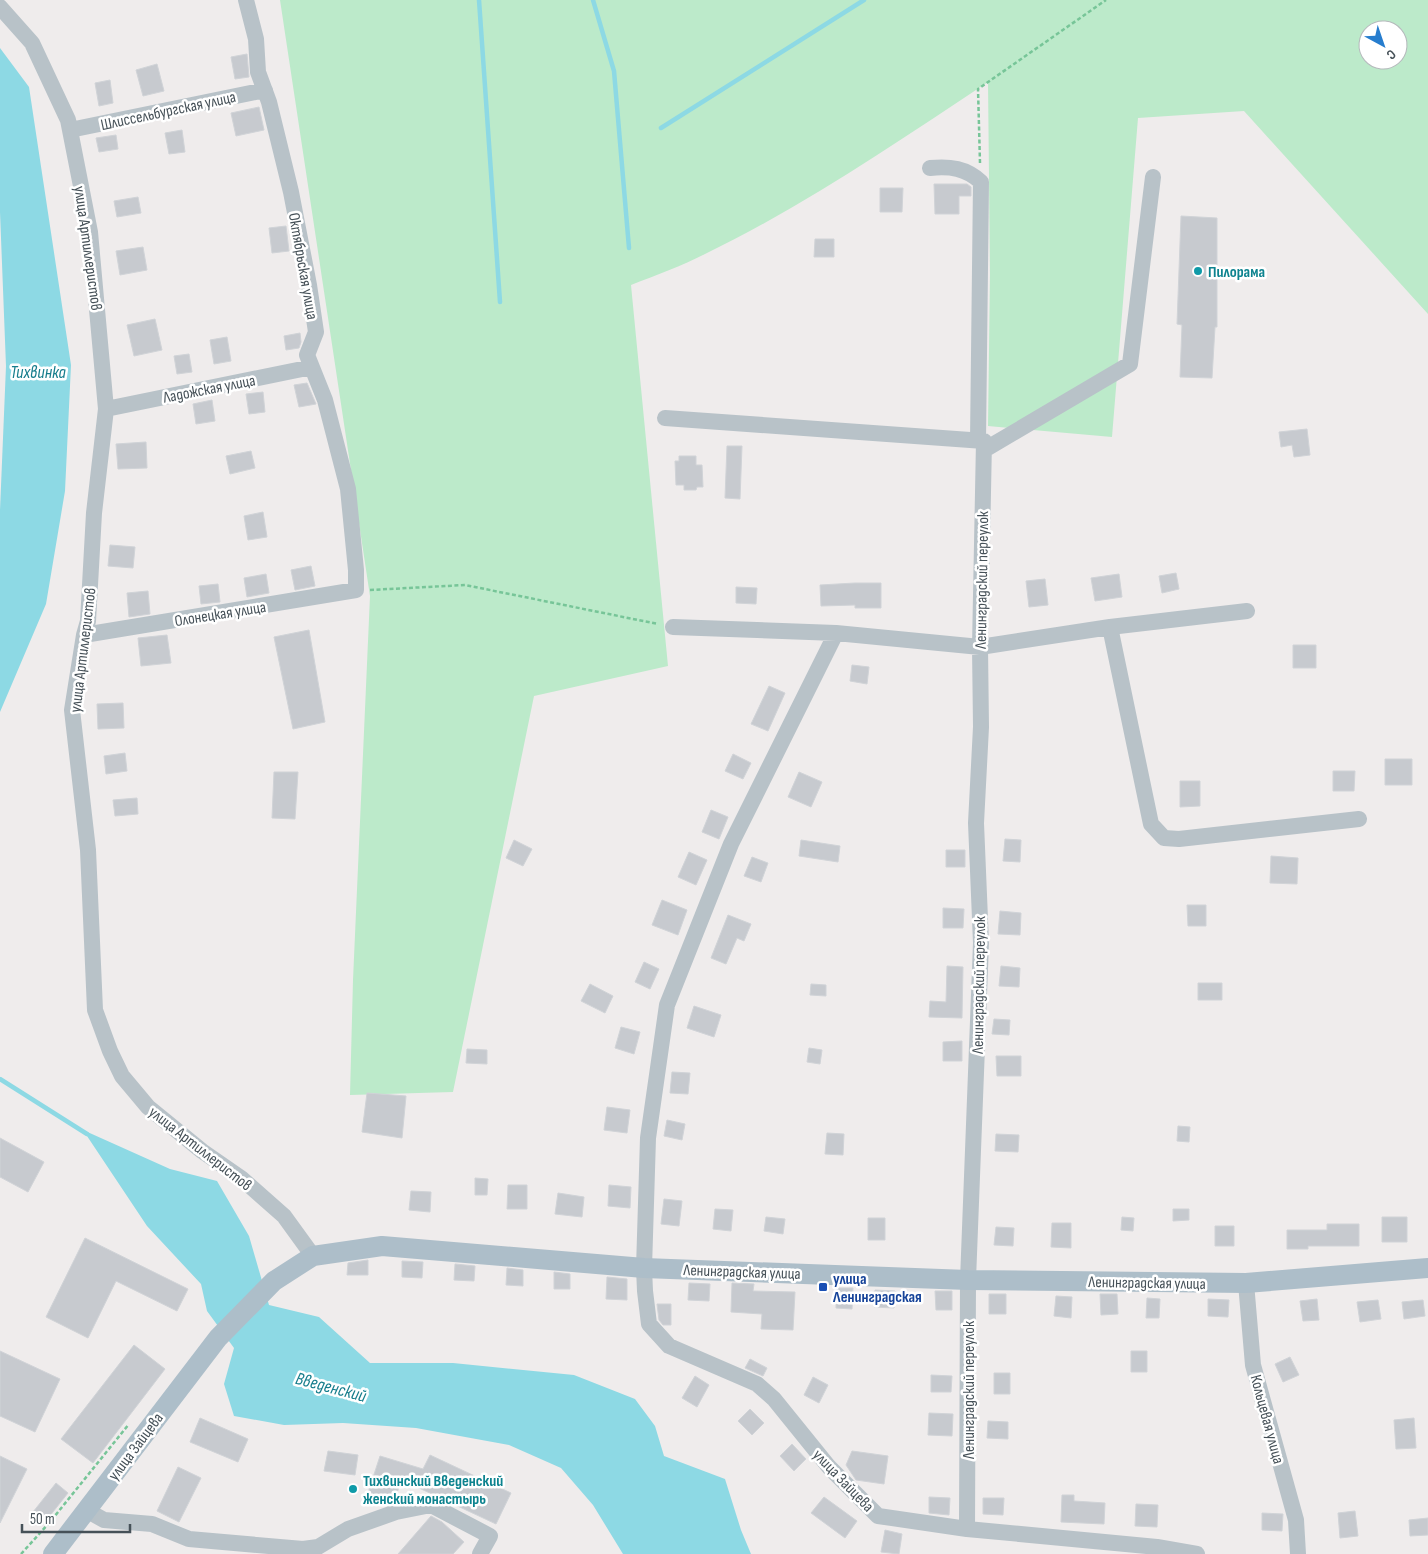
<svg xmlns="http://www.w3.org/2000/svg" width="1428" height="1554" viewBox="0 0 1428 1554" font-family="'Sofia Sans Condensed',sans-serif">
	<style>
		.green { fill: #bceaca; fill-rule: evenodd }
		.water { fill: #8dd9e4 }
		.lines { fill: none; stroke-linecap: round; stroke-linejoin: round }
		.stream { stroke: #8dd9e4; stroke-width: 4.5 }
		.building { fill: #c7cacf; stroke: #d0d3d7 }
		.path { stroke: #77c598; stroke-width: 2.5; stroke-dasharray: 4 2.5; stroke-linecap: butt }
		.minor { stroke: #b8c2c8; stroke-width: 16 }
		.major { stroke: #adbec9; stroke-width: 20 }
		.culture-dot { fill: #0f9aa8; stroke: #fff; stroke-width: 2 }
		.transit-dot { fill: #1a4fb4; stroke: #fff; stroke-width: 2 }
		.labels { text-anchor: middle; stroke-width: 5; stroke-linejoin: round; paint-order: stroke }
		.street-label { font-size: 16px; fill: #465158; stroke: #fff }
		.culture-label { font-size: 16px; font-weight: bold; fill: #0d838f; stroke: #fff; text-anchor: start }
		.transit-label { font-size: 16px; font-weight: bold; fill: #164399; stroke: #fff; text-anchor: start }
		.water-label { font-size: 18px; font-style: italic; fill: #167d8c; stroke: #fff }
	</style>
	<rect width="100%" height="100%" fill="#efecec"/>
	<path class="green" d="M280 0H1428V314L1244 111 1138 118 1112 437 988 426 990 274 988 82C896 143 804 206 705 254 682 266 656 275 631 285L668 666 534 696 453 1092 350 1095 353 980 370 596ZM1368 30H1398V60H1368Z"/>
	<path class="water" d="M0 48 29 87 71 365 65 491 46 604 0 712V510L6 366 0 212Z
		M83 1130 170 1169 217 1181 249 1236 269 1305 319 1317 370 1363H453L574 1375 635 1399 655 1426 664 1456 725 1479 741 1530 751 1554H623L593 1505 561 1468 509 1445 416 1428 343 1423 284 1425 234 1416 224 1384 234 1348 207 1311 201 1284 147 1226Z"/>
	<g class="lines">
		<path class="stream" d="M479 0 500 302
			M593 0 614 71 629 248
			M661 128 864 0
			M0 1079 87 1134"/>
	</g>
	<path class="building" d="M247 54 249 77 235 79 231 57Z
		M157 64 164 91 143 96 136 70Z
		M110 80 113 103 99 106 95 83Z
		M259 107 264 130 236 136 231 113Z
		M182 130 185 152 169 154 165 133Z
		M116 135 118 149 99 152 96 138Z
		M934 184H967L971 187V196H959V214H935Z
		M880 188H903L902 212H880Z
		M138 197 141 213 117 217 114 201Z
		M1181 216 1217 218V327H1215L1212 378 1180 377 1182 325 1177 324Z
		M286 226 289 251 272 253 269 228Z
		M815 239H834V257H814Z
		M143 247 147 270 120 275 116 251Z
		M155 319 162 350 134 356 127 325Z
		M300 333 301 342 299 348 286 350 284 336Z
		M227 337 231 361 214 364 210 340Z
		M189 354 192 372 177 374 174 356Z
		M307 383 316 404 299 407 294 385Z
		M263 392 265 412 249 414 246 394Z
		M212 400 215 421 196 424 193 404Z
		M1307 429 1310 455 1294 457 1292 445 1281 447 1279 432Z
		M146 442 147 468 118 469 116 444Z
		M727 446H742L740 499 725 498Z
		M251 451 255 468 230 474 226 456Z
		M679 456H696V465H702L703 487H697L696 490H684V485H676L675 461H679Z
		M263 512 267 537 248 540 244 516Z
		M110 545 135 547 133 568 108 566Z
		M311 566 315 586 295 590 291 570Z
		M1176 573 1179 589 1162 593 1159 576Z
		M266 574 269 593 247 597 244 578Z
		M1119 574 1122 597 1095 601 1091 578Z
		M1045 579 1048 605 1029 607 1026 581Z
		M855 583H881V608H855V605L821 606 820 585Z
		M218 584 220 602 201 604 199 586Z
		M736 587 757 588 756 604 736 603Z
		M148 591 150 614 129 617 127 593Z
		M309 630 325 722 293 729 274 637Z
		M167 635 171 663 141 666 138 638Z
		M1293 645H1316V668H1293Z
		M852 665 869 667 867 684 850 681Z
		M769 686 785 693 768 731 751 724Z
		M123 703 124 728 98 729 97 704Z
		M125 753 127 771 106 774 104 756Z
		M733 754 751 763 743 779 725 771Z
		M1385 759H1412V785H1385Z
		M1333 771H1355L1354 791H1333Z
		M274 772H298L295 819 272 818Z
		M799 772 822 782 811 807 788 797Z
		M1180 781H1200V806L1180 807Z
		M137 798 138 814 115 816 113 800Z
		M711 810 728 817 719 839 702 832Z
		M1005 839 1021 840 1020 862 1003 861Z
		M514 840 532 849 523 866 506 858Z
		M801 840 840 846 838 862 799 856Z
		M946 850H965V867H946Z
		M689 852 707 860 696 885 678 877Z
		M1271 856 1298 858 1297 884 1270 883Z
		M752 857 768 863 761 882 744 876Z
		M662 900 687 910 678 935 652 925Z
		M1187 905H1206V926H1188Z
		M943 908 964 909 963 928H943Z
		M1000 911 1021 913 1020 935 998 934Z
		M728 915 751 924 744 941 737 938 726 964 711 958Z
		M644 962 659 969 650 989 635 982Z
		M947 966 963 967 962 1018 929 1017 930 1001 946 1002Z
		M1001 966 1020 968 1019 987 999 986Z
		M1198 983H1222V1000H1198Z
		M590 984 613 996 605 1013 581 1001Z
		M811 984 826 985V996L810 995Z
		M694 1006 721 1015 714 1037 687 1028Z
		M994 1019 1010 1020 1009 1035 992 1034Z
		M621 1027 640 1032 634 1054 615 1048Z
		M962 1041V1061H943V1042Z
		M809 1048 822 1050 820 1064 807 1062Z
		M467 1049 487 1050V1064L466 1063Z
		M996 1056H1021V1076H997Z
		M672 1072 690 1073 688 1094 670 1093Z
		M367 1093 406 1096 402 1138 362 1132Z
		M607 1107 630 1110 627 1133 604 1130Z
		M667 1120 685 1124 682 1140 664 1136Z
		M1178 1126 1190 1127 1189 1142 1177 1141Z
		M827 1133 844 1134 843 1155 825 1154Z
		M996 1134 1019 1135 1018 1152 995 1151Z
		M0 1138 44 1162 28 1192 0 1177Z
		M475 1178 488 1179 487 1195H475Z
		M508 1185H527V1209H507Z
		M609 1185 631 1187 630 1208 608 1206Z
		M411 1191 431 1192 430 1212 409 1210Z
		M558 1193 584 1197 582 1217 555 1214Z
		M664 1199 682 1201 679 1226 661 1224Z
		M715 1209 733 1210 731 1231 713 1229Z
		M1173 1209H1189V1220L1173 1221Z
		M766 1217 785 1219 783 1234 764 1231Z
		M1122 1217 1134 1218 1133 1231 1121 1230Z
		M1382 1217H1407V1242H1382Z
		M868 1218H885V1240H868Z
		M1052 1223H1071V1248L1051 1247Z
		M1327 1224H1359V1246H1308V1249H1287V1230H1327Z
		M1215 1226H1234V1246H1215Z
		M996 1227 1014 1228 1013 1246 994 1245Z
		M85 1238 188 1289 177 1311 116 1281 88 1338 46 1317Z
		M368 1260V1275H347L348 1263Z
		M402 1261 423 1262 422 1278 402 1277Z
		M455 1264 475 1266 474 1281 454 1280Z
		M507 1268 523 1270V1286L506 1285Z
		M554 1272 570 1274V1289H554Z
		M607 1277 627 1279V1300L606 1299Z
		M689 1283 710 1284 709 1301 688 1300Z
		M732 1283 754 1284 753 1291 795 1292 793 1330 761 1329 762 1314 731 1312Z
		M836 1288H853L852 1309 836 1308Z
		M875 1290 895 1291 894 1308 874 1307Z
		M935 1291H952V1310H936Z
		M989 1294H1006V1314H989Z
		M1100 1294H1117L1118 1314 1101 1315Z
		M1056 1296 1072 1297 1071 1318 1054 1316Z
		M1147 1298 1160 1299 1159 1318H1146Z
		M1208 1299 1229 1300 1228 1317 1208 1316Z
		M1317 1299 1319 1320 1303 1321 1300 1301Z
		M1378 1300 1381 1319 1360 1322 1357 1302Z
		M1423 1300 1425 1316 1404 1319 1402 1302Z
		M657 1304H671V1325H663L659 1320Z
		M134 1345 165 1369 93 1463 61 1439Z
		M0 1351 60 1379 35 1432 0 1416Z
		M1131 1351H1147V1372H1131Z
		M1290 1357 1299 1375 1283 1382 1275 1364Z
		M750 1359 767 1368 763 1376 745 1368Z
		M994 1373H1010V1394H994Z
		M931 1375 952 1376 951 1392H931Z
		M695 1376 709 1385 697 1407 682 1398Z
		M813 1377 828 1385 819 1403 804 1395Z
		M750 1409 764 1423 752 1435 738 1421Z
		M929 1413 953 1414 952 1436 928 1435Z
		M200 1418 248 1439 238 1462 190 1442Z
		M1414 1418 1416 1448 1396 1449 1394 1420Z
		M988 1421 1008 1422V1439L987 1438Z
		M792 1444 806 1459 794 1471 780 1456Z
		M328 1451 358 1455 355 1475 324 1471Z
		M852 1451 888 1456 884 1484 856 1480 846 1465Z
		M430 1455 511 1493 496 1524 387 1473 400 1484 394 1502 386 1505 366 1499 380 1456 423 1469Z
		M0 1456 27 1469 0 1523Z
		M178 1467 201 1478 179 1522 157 1511Z
		M56 1483 68 1493 45 1522 33 1512Z
		M1062 1495H1074V1501L1105 1503 1104 1524 1061 1522Z
		M824 1497 857 1521 845 1538 811 1513Z
		M929 1497 950 1498 949 1515 929 1513Z
		M983 1498H1004L1003 1515 983 1514Z
		M1136 1504 1158 1505 1157 1527 1135 1526Z
		M1355 1511 1358 1536 1340 1538 1338 1513Z
		M1262 1513 1283 1514 1282 1531 1262 1530Z
		M431 1516 442 1522 464 1542 453 1554H398Z
		M1428 1518V1535L1410 1536 1409 1520Z
		M885 1530 902 1534 899 1554 881 1552Z"/>
	<g class="lines">
		<path class="path" d="M980 163 978 89 1106 0
			M370 590 465 585 658 624
			M21 1554 50 1522 129 1424"/>
		<path class="minor" d="M0 7 32 43 68 120 90 232 106 409 94 513 88 621 84 635 72 710 88 850 95 1010 110 1051 122 1076 148 1107 202 1151 241 1178 284 1216 313 1256
			M70 130 265 90
			M930 168C950 166 966 168 981 182L978 441
			M106 409 312 367
			M665 418 984 441 980 647 981 727 976 823 981 943 968 1280 967 1529
			M984 450 1130 364 1153 177
			M673 627 836 633 980 647 1110 627 1247 611
			M1110 627 1151 824 1164 838 1179 839 1359 819
			M836 633 731 844 667 1005 648 1138 644 1268 645 1291 649 1324 669 1346 757 1384 774 1399 829 1467 878 1516 967 1529 1157 1547 1197 1554
			M84 635 356 590V570L348 489 325 400 307 355 316 332 309 285 291 192 269 102 258 72 256 39 246 0
			M1246 1283 1253 1365 1296 1520 1298 1554
			M86 1510 104 1520 152 1524 189 1539 303 1549 318 1547 348 1529 396 1512 431 1505 490 1536 480 1554"/>
		<path class="major" d="M53 1554 218 1338 274 1281 313 1256 382 1246 644 1268 968 1280 1246 1283 1428 1268"/>
	</g>
	<g class="culture-dot">
		<circle cx="1198" cy="271" r="5"/>
		<circle cx="353" cy="1489" r="5"/>
	</g>
	<rect class="transit-dot" x="818" y="1282" width="10" height="10" rx="2.5"/>
	<g class="labels">
		<g class="street-label">
			<text transform="translate(168 110) rotate(-12)" y="6">Шлиссельбургская улица</text>
			<text transform="translate(89 248) rotate(82)" y="6">улица Артиллеристов</text>
			<text transform="translate(304 266) rotate(80)" y="6">Октябрьская улица</text>
			<text transform="translate(209 388) rotate(-11)" y="6">Ладожская улица</text>
			<text transform="translate(981 580) rotate(-89)" y="6">Ленинградский переулок</text>
			<text transform="translate(220 613) rotate(-9)" y="6">Олонецкая улица</text>
			<text transform="translate(82 650) rotate(-83)" y="6">улица Артиллеристов</text>
			<text transform="translate(978 985) rotate(-89)" y="6">Ленинградский переулок</text>
			<text transform="translate(201 1148) rotate(38)" y="6">улица Артиллеристов</text>
			<text transform="translate(742 1271) rotate(2)" y="6">Ленинградская улица</text>
			<text transform="translate(1147 1282) rotate(1)" y="6">Ленинградская улица</text>
			<text transform="translate(968 1390) rotate(-90)" y="6">Ленинградский переулок</text>
			<text transform="translate(1268 1419) rotate(75)" y="6">Кольцевая улица</text>
			<text transform="translate(135 1446) rotate(-53)" y="6">улица Зайцева</text>
			<text transform="translate(844 1480) rotate(46)" y="6">улица Зайцева</text>
		</g>
		<g class="culture-label">
			<text x="1208" y="277">Пилорама</text>
			<text x="363" y="1486">Тихвинский Введенский<tspan x="363" dy="18">женский монастырь</tspan></text>
		</g>
		<g class="transit-label">
			<text x="833" y="1284">улица<tspan x="833" dy="18">Ленинградская</tspan></text>
		</g>
		<g class="water-label">
			<text x="38" y="378">Тихвинка</text>
			<text transform="translate(331 1387) rotate(15)" y="6">Введенский</text>
		</g>
	</g>
	<g transform="translate(1383 45) rotate(140)"><circle r="24" fill="#ffffff" stroke="#b5b9bc"/>
	<path d="M0-4L9 19L0 12L-9 19Z" fill="#267dce"/>
	<text y="-8" font-size="14" font-weight="bold" text-anchor="middle" fill="#465158">С</text>
	</g>
	<path d="M22 1524v8h108v-8" fill="none" stroke="#465158" stroke-width="2.5"/>
	<text x="30" y="1524" font-size="15" fill="#465158" stroke="#ffffff" stroke-width="4" paint-order="stroke">50 m</text>
</svg>
